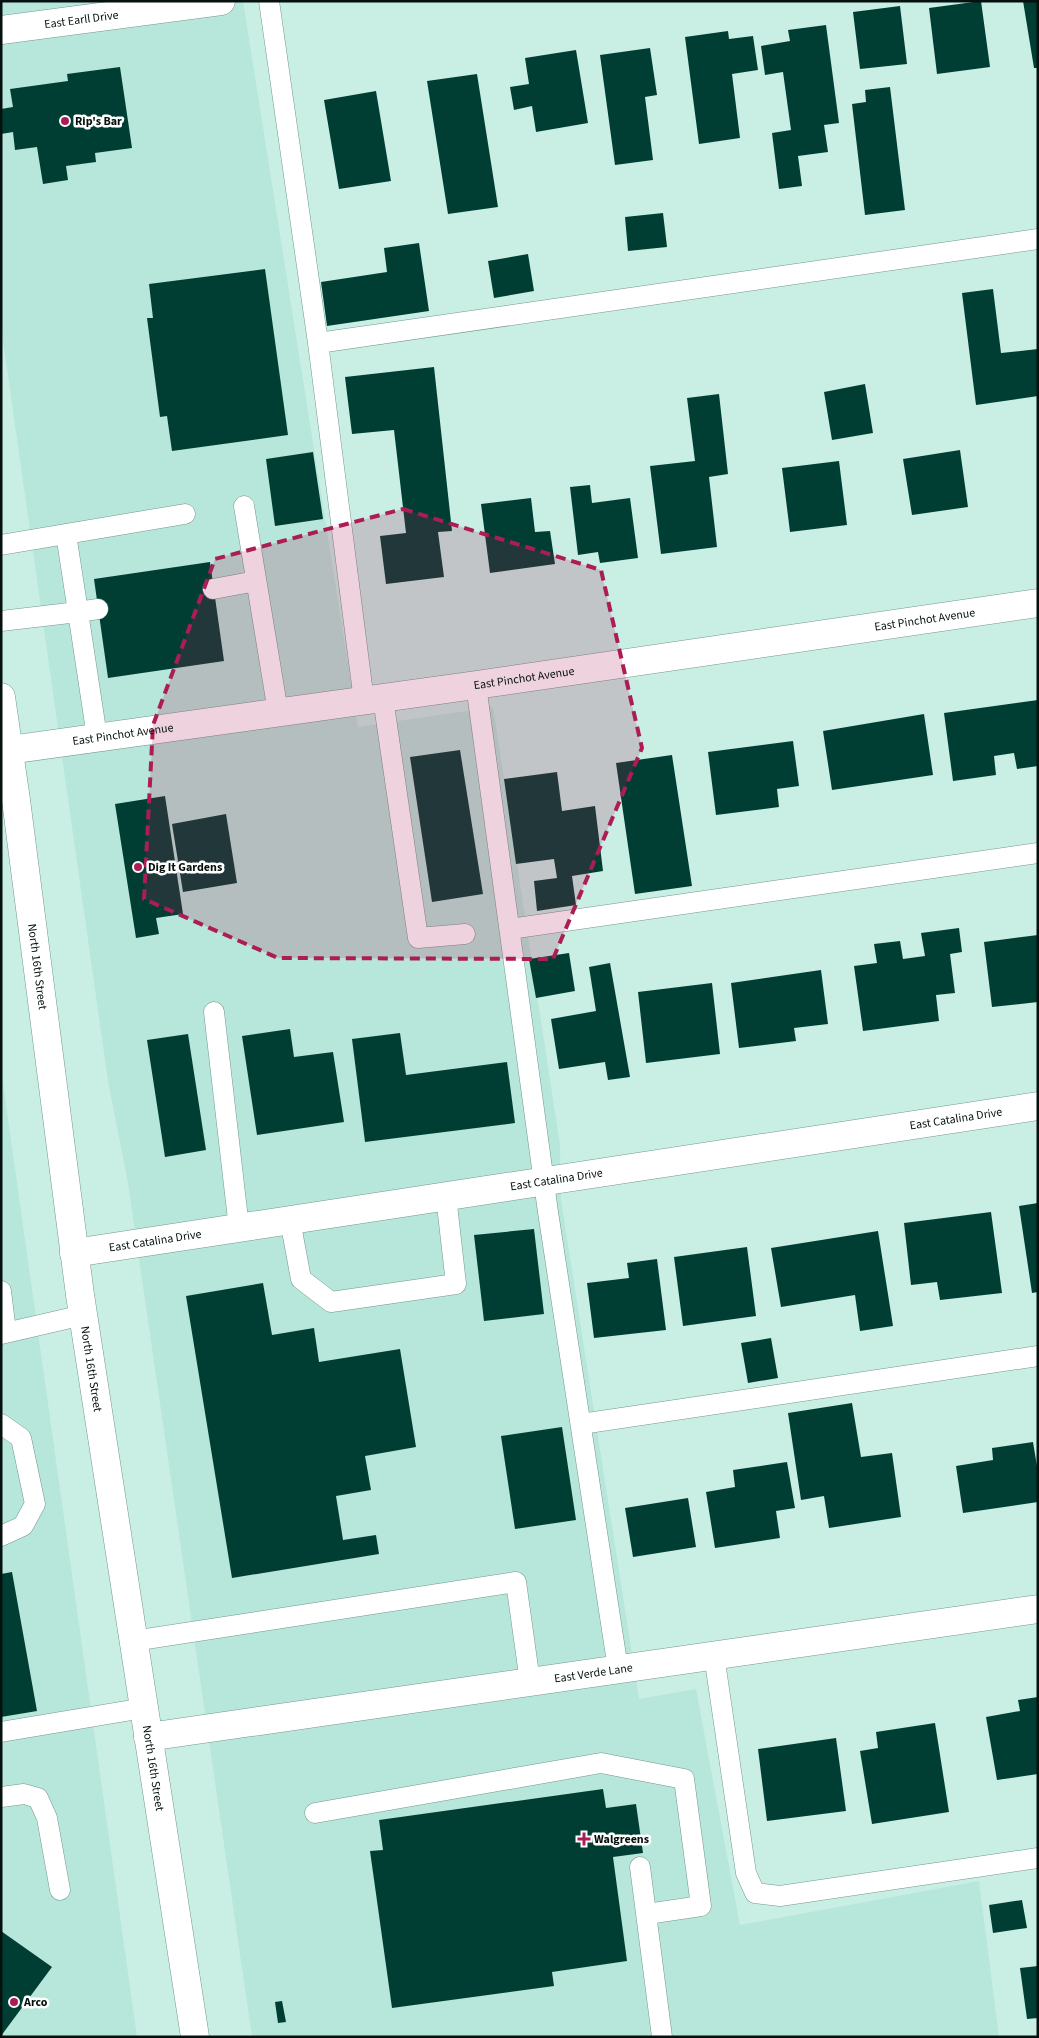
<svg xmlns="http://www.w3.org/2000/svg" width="1039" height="2038" viewBox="0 0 1039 2038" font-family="'Source Sans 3',sans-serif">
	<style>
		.built { fill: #b7e6da }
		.building { fill: #003e34 }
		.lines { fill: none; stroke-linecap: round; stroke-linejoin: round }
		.lane-casing { stroke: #74978e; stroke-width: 21 }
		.street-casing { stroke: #74978e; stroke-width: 29 }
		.secondary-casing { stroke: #74978e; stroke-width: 29 }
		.lane { stroke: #fff; stroke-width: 20 }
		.street { stroke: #fff; stroke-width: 28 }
		.secondary { stroke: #fff; stroke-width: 28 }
		.marked { fill: #ac1d56; fill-opacity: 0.2; stroke: #ac1d56; stroke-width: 4; stroke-dasharray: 10 6; stroke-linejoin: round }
		.poi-dot { fill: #ac1d56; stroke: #fff; stroke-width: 2 }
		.labels { text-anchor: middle; stroke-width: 5; stroke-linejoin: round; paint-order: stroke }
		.street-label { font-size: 12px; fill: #04110e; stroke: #fff }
		.poi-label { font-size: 12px; font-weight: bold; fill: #04110e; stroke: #fff; text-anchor: start }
	</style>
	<rect width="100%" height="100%" fill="#c9efe5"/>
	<path class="built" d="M1 1H243L358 727 493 707 560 1145 561 1200 639 1699 696 1689 740 1925 979 1881 999 2037H252L128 1183 108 1081 1 326Z
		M1 1069 137 2037H1Z"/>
	<path class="building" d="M981 1 990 67 937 74 929 8Z
		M1023 1H1038V68H1034Z
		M900 6 907 64 860 69 853 12Z
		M826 25 839 123 824 125 828 152 798 156 802 186 779 189 772 133 791 130 783 72 765 75 761 46 790 41 788 30Z
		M728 31 729 39 753 36 758 70 732 74 740 138 699 144 685 37Z
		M650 48 657 95 645 97 653 160 615 165 600 55Z
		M576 50 588 123 536 132 532 106 514 110 510 87 529 84 525 58Z
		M120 67 132 148 95 153 96 162 66 166 68 180 43 184 37 147 15 150 13 132 1 134V109L13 107 10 89 68 81 67 74Z
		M477 74 498 207 448 214 427 81Z
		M890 87 905 210 865 215 852 104 866 102 865 90Z
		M376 91 391 181 339 189 324 100Z
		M663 213 667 247 628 251 625 217Z
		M419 243 429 311 327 326 321 282 387 272 384 248Z
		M528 254 534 291 494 298 488 261Z
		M265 269 288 435 172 451 167 416 160 417 147 318H153L149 284Z
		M993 289 1001 353 1038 349V396L976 405 962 293Z
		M434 367 452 531 438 532 444 577 386 584 380 536 406 533 394 430 352 434 345 377Z
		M865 384 873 433 832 440 824 392Z
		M719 394 728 474 709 477 717 547 661 554 650 466 695 461 687 398Z
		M960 450 968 507 912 515 903 459Z
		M313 452 323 519 275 526 266 459Z
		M839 461 847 525 790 532 782 468Z
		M590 485 592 503 630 498 638 558 600 563 598 552 578 555 570 487Z
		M531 498 535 532 550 531 555 564 490 573 481 504Z
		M210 562 224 661 108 678 94 579Z
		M1038 700V766L1017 769 1014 753 994 756 996 775 953 781 944 713Z
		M924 714 933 775 832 790 823 731Z
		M793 741 799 786 777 789 779 807 716 815 708 752Z
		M460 750 483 894 432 902 410 757Z
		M672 755 692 886 635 894 616 763Z
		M557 772 562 811 595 806 603 871 572 876 576 905 537 911 534 881 557 878 554 859 516 864 504 779Z
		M165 796 183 914 156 918 159 934 136 938 115 804Z
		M226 814 237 883 183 892 172 824Z
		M959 928 962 952 950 954 955 993 936 995 939 1021 863 1031 854 966 877 963 874 944 900 941 903 959 925 956 921 933Z
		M1038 935V1002L992 1007 984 942Z
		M569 953 575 991 536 998 529 959Z
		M610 963 630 1077 608 1080 605 1062 559 1069 551 1019 596 1011 589 967Z
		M821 970 828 1024 794 1028 796 1041 739 1048 731 983Z
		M712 983 720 1054 646 1063 638 992Z
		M290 1029 294 1057 333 1052 344 1122 257 1135 242 1036Z
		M400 1033 406 1075 507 1062 515 1123 365 1142 352 1039Z
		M188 1034 206 1150 165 1157 147 1040Z
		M1038 1203V1292L1032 1293 1019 1206Z
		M991 1212 1002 1293 940 1300 937 1282 911 1285 904 1223Z
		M534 1229 544 1314 484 1321 474 1235Z
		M878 1231 893 1326 860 1331 855 1295 781 1307 771 1248Z
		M747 1247 756 1316 683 1326 674 1257Z
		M657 1259 666 1330 594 1338 587 1283 629 1278 627 1263Z
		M263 1283 272 1335 314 1328 319 1362 400 1349 416 1447 365 1456 371 1490 336 1496 343 1540 376 1535 379 1554 232 1578 186 1296Z
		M771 1338 778 1378 748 1383 741 1343Z
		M852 1403 861 1457 892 1453 901 1517 829 1528 824 1496 801 1500 788 1413Z
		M562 1427 576 1520 515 1529 501 1436Z
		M1033 1442 1038 1472V1502L963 1513 956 1466 993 1460 992 1448Z
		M787 1462 795 1508 776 1511 780 1538 715 1548 706 1492 735 1487 733 1470Z
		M688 1498 696 1547 633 1557 625 1508Z
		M12 1572 37 1711 1 1717V1574Z
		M1038 1697V1774L997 1780 986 1717 1020 1711 1018 1700Z
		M935 1723 949 1812 872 1824 860 1751 878 1748 876 1732Z
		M836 1738 846 1811 767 1821 758 1749Z
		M603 1789 606 1808 636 1804 643 1853 613 1857 627 1961 552 1972 554 1986 392 2008 370 1851 383 1850 379 1820Z
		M1022 1900 1027 1928 993 1933 989 1905Z
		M1 1931 52 1967 1 2036Z
		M1038 1966V2018L1027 2019 1020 1968Z
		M282 2001 286 2022 278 2023 275 2002Z"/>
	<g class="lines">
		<g class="lane-casing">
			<path id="lane" d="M269 1 318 343 364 701
				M318 343 1038 239
				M244 506 278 712
				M1 545 185 514
				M213 589 256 581
				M1 621 78 612 66 534
				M476 685 548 1212 618 1669
				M383 698 418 938 465 934
				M97 737 78 612 98 609
				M510 929 1038 853
				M214 1012 239 1228
				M290 1220 301 1279 331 1302 456 1284 446 1196
				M1 1291 6 1332
				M1 1334 83 1315
				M1 1424 21 1438 35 1504 23 1526 1 1536
				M581 1424 1038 1356
				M133 1641 516 1582 530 1682
				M714 1655 746 1873 755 1893 780 1896 1038 1858
				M1 1732 144 1708
				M1 1797 24 1794 38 1798 47 1818 60 1890
				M315 1813 601 1763 684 1779 701 1906 647 1914
				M640 1867 662 2037"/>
		</g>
		<g class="street-casing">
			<g id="street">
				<path id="s1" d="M1 30 221 1"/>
				<path id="s2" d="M9 750 476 685 1038 603"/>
				<path id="s3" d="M74 1253 1038 1106"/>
				<path id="s4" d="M148 1737 1038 1609"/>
			</g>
		</g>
		<g class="secondary-casing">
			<g id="secondary">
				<path id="s5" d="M1 697 16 800 80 1295 195 2037"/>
			</g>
		</g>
		<use href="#lane" class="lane"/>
		<use href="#street" class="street"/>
		<use href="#secondary" class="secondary"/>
	</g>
	<path class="marked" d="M403 509 601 570 642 748 553 959 278 958 144 899 153 725 215 559Z"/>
	<g class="poi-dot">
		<circle cx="65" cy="121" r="5"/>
		<circle cx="138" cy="867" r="5"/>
		<path d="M581.5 1831.5h5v5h5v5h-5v5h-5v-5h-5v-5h5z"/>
		<circle cx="14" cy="2002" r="5"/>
	</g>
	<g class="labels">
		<g class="street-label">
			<text dy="4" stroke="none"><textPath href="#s1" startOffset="81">East Earll Drive</textPath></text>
			<text dy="4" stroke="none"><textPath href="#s2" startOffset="925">East Pinchot Avenue</textPath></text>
			<text dy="4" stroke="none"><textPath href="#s2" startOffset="520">East Pinchot Avenue</textPath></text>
			<text dy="4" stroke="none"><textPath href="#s2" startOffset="115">East Pinchot Avenue</textPath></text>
			<text dy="4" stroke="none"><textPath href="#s5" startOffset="272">North 16th Street</textPath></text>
			<text dy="4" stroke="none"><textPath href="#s3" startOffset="892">East Catalina Drive</textPath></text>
			<text dy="4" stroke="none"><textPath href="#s3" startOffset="488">East Catalina Drive</textPath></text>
			<text dy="4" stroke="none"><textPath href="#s3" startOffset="82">East Catalina Drive</textPath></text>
			<text dy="4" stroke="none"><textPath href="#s5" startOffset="678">North 16th Street</textPath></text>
			<text dy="4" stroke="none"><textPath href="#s4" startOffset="450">East Verde Lane</textPath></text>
			<text dy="4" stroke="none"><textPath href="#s5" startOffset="1082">North 16th Street</textPath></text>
		</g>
		<g class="poi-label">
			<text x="75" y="125">Rip's Bar</text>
			<text x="148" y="871">Dig It Gardens</text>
			<text x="594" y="1843">Walgreens</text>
			<text x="24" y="2006">Arco</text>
		</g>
	</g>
	<rect width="1039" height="2038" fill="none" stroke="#04110e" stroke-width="5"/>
</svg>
